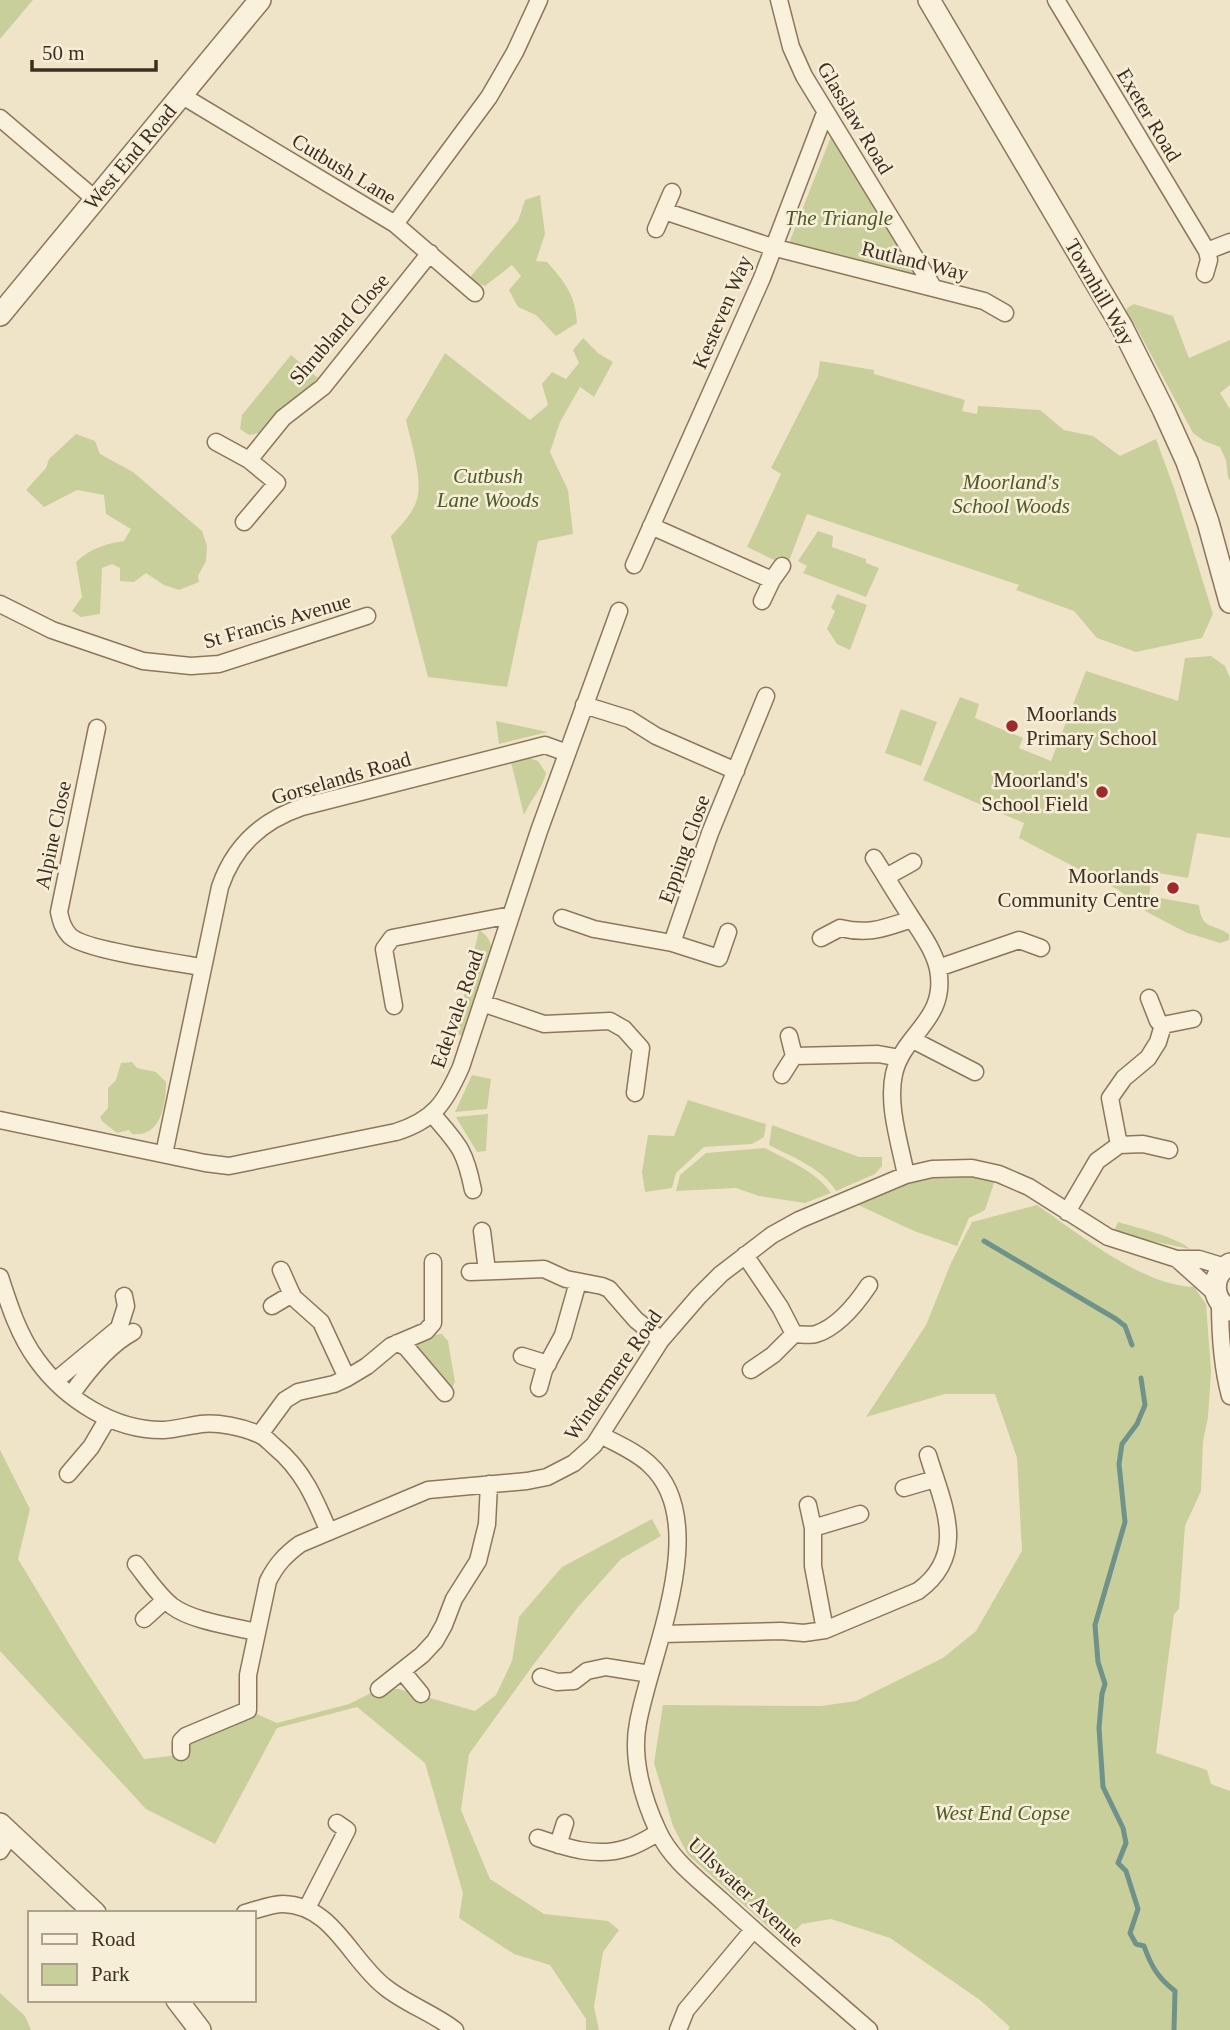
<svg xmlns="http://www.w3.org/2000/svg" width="1230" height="2030" viewBox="0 0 1230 2030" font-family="Georgia,serif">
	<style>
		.green { fill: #c9cf9b }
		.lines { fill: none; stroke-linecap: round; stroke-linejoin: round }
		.stream { stroke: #6f938a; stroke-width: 5 }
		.minor-casing { stroke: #8d765c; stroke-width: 19 }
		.tertiary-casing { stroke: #8d765c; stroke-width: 24 }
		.minor { stroke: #faf1dc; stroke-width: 16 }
		.tertiary { stroke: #faf1dc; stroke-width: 21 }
		.poi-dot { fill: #9e2a2b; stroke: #f7eed8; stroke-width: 2.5 }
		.labels { text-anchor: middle; stroke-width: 5; stroke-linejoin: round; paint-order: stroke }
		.street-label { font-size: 21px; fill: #3d2e20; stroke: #f7eed8 }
		.park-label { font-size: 21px; font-style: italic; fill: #4d5a26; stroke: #f7eed8 }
		.poi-label { font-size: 21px; fill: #3d2e20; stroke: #f7eed8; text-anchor: end }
	</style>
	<rect width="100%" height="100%" fill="#f0e4c8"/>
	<path class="green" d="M0 0H33L0 39Z
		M832 134 918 274 914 277 789 243Z
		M540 195 545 234 536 261 547 262C565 282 576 296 577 323L556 336 536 315 518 307 509 290 521 276 512 265 485 286 473 282 471 276 518 221 525 200Z
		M1134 304 1173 316 1189 358 1230 340V385L1220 393 1230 409V480L1228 478 1226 460 1220 447 1204 441 1193 433 1135 325 1125 319 1127 308Z
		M583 338 598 353 613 362 594 397 580 387 560 422 550 452 568 490 573 534 538 541 507 687 428 677 391 536C401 525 415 512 418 495 421 472 411 443 406 420L445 353 530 420 548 405 542 384 552 372 566 379 579 363 573 350Z
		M291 355 318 378 266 428 260 433 249 435 240 429 242 415Z
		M820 361 874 370V374L965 400 962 411 977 414 978 406 1040 410 1064 430 1093 436 1120 456 1156 439 1175 491 1213 614 1202 638 1136 652 1097 638 1074 611 1016 590 1019 585 807 514 787 566 747 547 781 474 771 468 818 376Z
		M76 434 95 441 100 454 133 472 202 531 207 546 206 561 198 576 199 582 179 590 164 585 146 573 134 582 120 581V568L112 564 102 568 100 614 81 617 72 611 82 597 76 562C91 548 105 544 124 541L131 529 106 514 104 495 77 490 44 507 26 490 46 468 49 459Z
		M818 531 833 536 832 547 866 559V563L879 568 866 597 803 573 807 566 798 561Z
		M837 594 867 605 850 650 837 644 827 629 835 611 831 608Z
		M1211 656 1225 666 1230 678V838L1197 833 1188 878 1153 872 1149 896 1199 905C1202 931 1213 923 1229 934V940L1220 943 1185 932 1147 912 1117 889 1019 838 1024 823 923 780 960 697 979 704 975 718 1023 738 1019 748 1051 761 1086 671 1178 701 1185 658Z
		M901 709 937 722 921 766 885 753Z
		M496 721 548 732 499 744Z
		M529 758 538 761 546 773C543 788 530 800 524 815L511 762Z
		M479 930C489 936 492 943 491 954L462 1035H455Z
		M132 1062 137 1068 156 1072 166 1082C166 1104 161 1138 132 1134L129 1130 117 1133 103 1122 100 1117 108 1108V1088L116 1080 121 1063Z
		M472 1075 491 1079 487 1109 455 1112Z
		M688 1100 766 1124 764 1137 752 1144 704 1147 676 1173 672 1188 645 1192 642 1172 648 1135 674 1136Z
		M488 1114 486 1151 477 1152 456 1117Z
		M772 1125 859 1157H882V1166L875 1174 836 1191C822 1168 792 1157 769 1145Z
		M765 1148C787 1160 816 1171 831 1193L805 1203 759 1196 736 1188 676 1191 680 1175 706 1153Z
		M964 1175 995 1180 985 1210 969 1218 957 1246 914 1231 854 1203C893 1188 922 1177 964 1175Z
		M1037 1205C1079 1234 1143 1286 1194 1287L1206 1304 1211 1371 1208 1417 1203 1442 1201 1491 1185 1526 1179 1609 1174 1614 1156 1753 1207 1770 1211 1784 1230 1791V2030H1008L1010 2027 980 2000 890 1938 831 1919 802 1924 784 1941 688 1855 673 1826 654 1763 663 1705 821 1706 856 1701 943 1658 976 1631 1022 1551 1017 1458 995 1394H945L866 1417 926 1325 951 1263 972 1222Z
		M1118 1222C1137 1228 1175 1236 1190 1249L1113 1233Z
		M442 1334 448 1341 455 1382 452 1388H444L409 1345 424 1336Z
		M0 1450 30 1509 18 1559 79 1660 144 1759 187 1754 188 1742 248 1710 277 1723 349 1704 379 1689H399L475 1711 496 1695 512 1661 519 1617 562 1567 652 1519 661 1536 621 1559 578 1607 534 1664 469 1754 461 1810 490 1879 544 1914 608 1921 619 1930 603 1952 594 2007 599 2030H586V2019L550 1965 514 1954 459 1918 463 1893 425 1763 357 1707 277 1728 215 1844 146 1809 0 1651Z
		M0 1993 25 2016 31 2030H0Z"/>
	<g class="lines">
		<path class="stream" d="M984 1241 1116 1319 1125 1326 1132 1345
			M1141 1378 1145 1405 1137 1424 1122 1444 1119 1464 1125 1522 1095 1625 1098 1662 1105 1684 1102 1694 1099 1728 1103 1787 1123 1828 1126 1843 1118 1863 1126 1871 1138 1909 1130 1933 1136 1944 1144 1946C1151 1966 1158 1978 1175 1991L1174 2030"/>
		<g class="minor-casing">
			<path id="minor" d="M779 0 791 47 804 76 933 287
				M1056 0 1207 251 1209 260 1205 274
				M181 95 395 224 475 293
				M0 118 95 199
				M664 211 772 247 984 301 1005 313
				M395 224 489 97 515 52 539 0
				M656 229 672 192
				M1207 251 1230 242
				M216 442 249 460 277 483 244 522
				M249 460 283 418 323 387 430 253
				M651 526 772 580
				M634 565 762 278 825 113
				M762 601 772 580 782 566
				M0 604 52 630 143 661 191 666 219 664 367 616
				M584 705 629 719 656 736 736 771
				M97 728 59 912C61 921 63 929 70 936 84 950 178 963 202 967
				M874 858C886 877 898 897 911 917 921 933 934 950 938 969 948 1020 903 1033 894 1074 887 1105 900 1144 906 1175
				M886 877 913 862
				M562 918 594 929 672 943 719 958 728 932
				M821 938 840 928C870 935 884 928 912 919
				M672 943 710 833 766 696
				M938 968 1019 940 1041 948
				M1149 998 1158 1021 1163 1025
				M482 1003 544 1024 610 1021 624 1029 641 1048 635 1093
				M394 1006 384 949 392 938 511 915
				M1163 1025 1193 1019
				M913 1040 975 1072
				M794 1056 878 1054 900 1058
				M782 1075 794 1056 789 1036
				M433 1115C459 1145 465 1150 473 1190
				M0 1120 205 1163 229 1166 396 1132C434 1120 445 1103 461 1067L539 831 619 611
				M1119 1145 1143 1144 1169 1150
				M164 1154 220 887C234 846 261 821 302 807L545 745 567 753
				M1067 1212 1097 1161 1119 1145 1110 1098 1124 1078 1148 1058 1158 1042 1163 1025
				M482 1231 487 1271
				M745 1255 780 1307 794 1334
				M1177 1259 1215 1293
				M281 1270 293 1297 321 1322 347 1378
				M470 1272 544 1269 566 1279 602 1286 609 1289 636 1320 661 1340
				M0 1277C9 1305 19 1336 37 1360 65 1399 114 1431 164 1430 177 1429 188 1426 201 1424 218 1422 242 1427 258 1434 265 1436 270 1443 275 1447 303 1470 315 1499 329 1532
				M1220 1303C1220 1334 1222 1366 1230 1396
				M272 1306 292 1294
				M397 1343 406 1347 445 1393
				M522 1356 548 1364
				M751 1370 773 1355 794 1334C801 1334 810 1336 816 1334 838 1327 857 1303 869 1285
				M55 1381 119 1328 126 1306 124 1296
				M539 1388 544 1370 563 1335 578 1282
				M71 1395C87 1372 108 1345 133 1332
				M260 1434 285 1400 298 1392 334 1384 347 1378 367 1366 391 1346 426 1331 433 1323V1262
				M601 1435C617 1444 637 1452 650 1465 713 1523 650 1654 638 1723 631 1758 643 1799 658 1831 671 1860 699 1880 722 1901 770 1945 820 1987 869 2030
				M68 1474 91 1447 108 1418
				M904 1488 935 1479
				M808 1505 813 1528
				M136 1564C147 1578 158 1595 172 1606 192 1621 231 1626 256 1632
				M144 1619 165 1600
				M825 1630 813 1566V1528L860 1514
				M662 1634 781 1631 804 1633 825 1630 918 1591C969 1554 943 1505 928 1455
				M403 1672 421 1694
				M541 1677 557 1682 574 1681 587 1671 606 1667 650 1674
				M379 1689 422 1655 435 1641 444 1625 454 1599 478 1561 487 1524 489 1484
				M181 1752V1741L186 1736 248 1710V1675L268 1581C276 1565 285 1555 300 1544L428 1490 527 1481 547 1477 574 1463 594 1445 661 1340 699 1296 721 1274 772 1235 799 1220 906 1175 932 1169 972 1168 999 1174 1029 1187 1108 1237 1177 1259H1199L1225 1267
				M538 1838C567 1848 597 1858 627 1848 638 1845 648 1838 658 1833
				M558 1845 565 1823
				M0 1851 11 1834
				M307 1908 347 1830 337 1823
				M245 1913C257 1910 271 1904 283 1904 333 1905 350 1960 385 1987 406 2004 433 2013 455 2030
				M678 2030 686 2010 753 1930"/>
		</g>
		<g class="tertiary-casing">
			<path id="tertiary" d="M929 0 1122 327 1163 409 1187 462 1208 522 1230 602
				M0 315 260 0
				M1230 1264C1210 1275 1211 1300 1230 1310
				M0 1824 95 1913
				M177 2000 200 2030"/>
		</g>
		<use href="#minor" class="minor"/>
		<use href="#tertiary" class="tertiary"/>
	</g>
	<g class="poi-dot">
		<circle cx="1012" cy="726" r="7"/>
		<circle cx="1102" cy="792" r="7"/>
		<circle cx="1173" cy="888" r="7"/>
	</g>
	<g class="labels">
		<g class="street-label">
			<text transform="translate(1149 115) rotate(59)" y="7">Exeter Road</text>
			<text transform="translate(855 118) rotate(59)" y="7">Glasslaw Road</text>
			<text transform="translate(130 157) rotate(-50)" y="7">West End Road</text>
			<text transform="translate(344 169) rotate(31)" y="7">Cutbush Lane</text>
			<text transform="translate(915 261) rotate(14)" y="7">Rutland Way</text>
			<text transform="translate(1100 292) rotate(60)" y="7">Townhill Way</text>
			<text transform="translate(722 312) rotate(-67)" y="7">Kesteven Way</text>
			<text transform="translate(339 329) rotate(-49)" y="7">Shrubland Close</text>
			<text transform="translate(277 621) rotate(-16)" y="7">St Francis Avenue</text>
			<text transform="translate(341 778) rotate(-16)" y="7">Gorselands Road</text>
			<text transform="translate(53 835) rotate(-78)" y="7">Alpine Close</text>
			<text transform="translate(684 849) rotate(-70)" y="7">Epping Close</text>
			<text transform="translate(457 1009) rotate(-71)" y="7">Edelvale Road</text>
			<text transform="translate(613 1375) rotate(-55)" y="7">Windermere Road</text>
			<text transform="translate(746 1892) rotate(43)" y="7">Ullswater Avenue</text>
		</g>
		<g class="park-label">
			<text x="839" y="225">The Triangle</text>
			<text x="488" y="483">Cutbush<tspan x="488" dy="24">Lane Woods</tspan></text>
			<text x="1011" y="489">Moorland's<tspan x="1011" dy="24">School Woods</tspan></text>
			<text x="1002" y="1820">West End Copse</text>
		</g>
		<g class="poi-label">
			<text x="1026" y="721" text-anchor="start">Moorlands<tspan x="1026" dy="24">Primary School</tspan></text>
			<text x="1088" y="787">Moorland's<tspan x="1088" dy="24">School Field</tspan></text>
			<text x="1159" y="883">Moorlands<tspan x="1159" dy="24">Community Centre</tspan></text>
		</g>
	</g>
	<rect x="28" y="1911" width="228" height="91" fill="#f7eed8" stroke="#ada18e" stroke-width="2"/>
	<rect x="42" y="1934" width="35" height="10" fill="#faf1dc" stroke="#ada18e" stroke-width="2"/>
	<text x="91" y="1946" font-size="21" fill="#3d2e20">Road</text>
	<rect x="42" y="1964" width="35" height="21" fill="#c9cf9b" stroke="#ada18e" stroke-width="2"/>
	<text x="91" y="1981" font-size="21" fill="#3d2e20">Park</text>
	<path d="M32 60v10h124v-10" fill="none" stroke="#3d2e20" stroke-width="3.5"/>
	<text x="42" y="60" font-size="21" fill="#3d2e20" stroke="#f7eed8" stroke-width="5" paint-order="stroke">50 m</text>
</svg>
